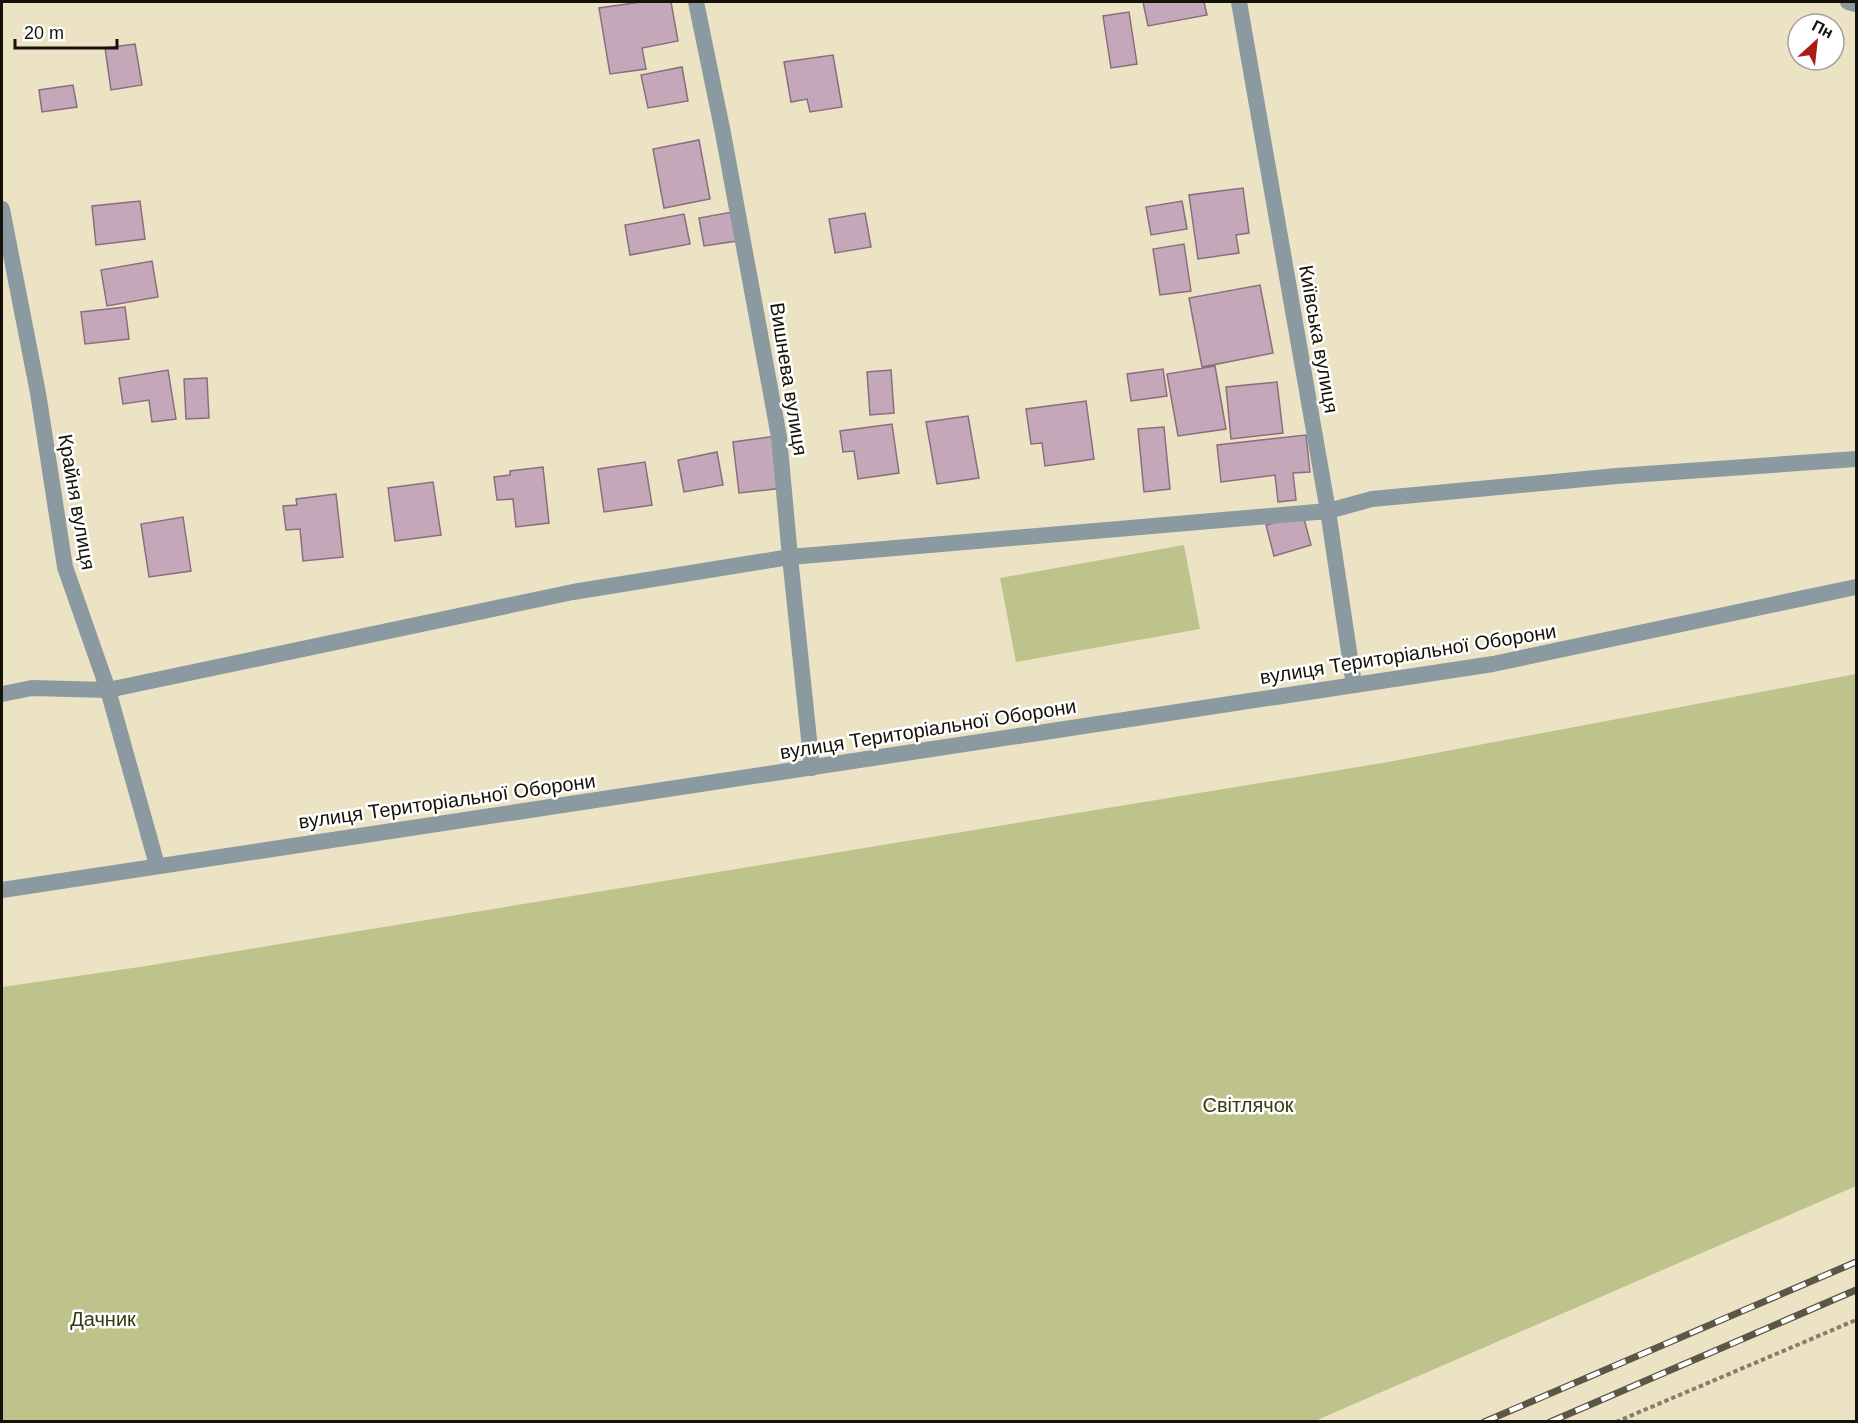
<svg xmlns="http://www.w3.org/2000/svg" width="1858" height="1423" viewBox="0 0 1858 1423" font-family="Helvetica,sans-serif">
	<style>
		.green { fill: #bec38c }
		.building { fill: #c4a7b9; stroke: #896e7f; stroke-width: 1.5 }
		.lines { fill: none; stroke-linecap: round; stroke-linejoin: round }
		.path { stroke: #857f6a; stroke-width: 4; stroke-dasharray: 4.5 3; stroke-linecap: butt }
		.service { stroke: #8b99a0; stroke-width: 16 }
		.minor { stroke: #8b99a0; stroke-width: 16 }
		.tertiary { stroke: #8b99a0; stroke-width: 16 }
		.rail-casing { stroke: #5b5645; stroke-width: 7 }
		.rail { stroke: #fff; stroke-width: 4.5; stroke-dasharray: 14; stroke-linecap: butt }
		.labels { text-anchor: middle; stroke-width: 5; stroke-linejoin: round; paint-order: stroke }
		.street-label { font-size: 20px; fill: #151208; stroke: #fff }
		.park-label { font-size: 20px; fill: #373a0d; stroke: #fff }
	</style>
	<rect width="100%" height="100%" fill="#ece3c5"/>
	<path class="green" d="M1184 545 1200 629 1016 662 1000 578Z
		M1856 674V1186L1315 1421H2V987L146 966 1388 762Z"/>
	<path class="building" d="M641 2H671L678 41 642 48 646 69 610 74 599 8Z
		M1143 2H1204L1207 15 1148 26Z
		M1129 12 1137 64 1111 68 1103 16Z
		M135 44 142 85 111 90 105 48Z
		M833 55 842 107 810 112 807 99 791 102 784 62Z
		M682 67 688 101 648 108 641 75Z
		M73 85 77 107 42 112 39 90Z
		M699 140 710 199 664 208 653 149Z
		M1243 188 1249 233 1236 235 1239 253 1198 259 1189 195Z
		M140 201 145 239 96 245 92 206Z
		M1182 201 1187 229 1151 235 1146 207Z
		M732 212 737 241 704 246 699 218Z
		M865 213 871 247 835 253 829 219Z
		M684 214 690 244 630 255 625 225Z
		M1184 244 1191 291 1160 295 1153 249Z
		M152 261 158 297 107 306 101 270Z
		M1260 285 1273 353 1202 367 1189 298Z
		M125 307 129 339 85 344 81 312Z
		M1215 366 1226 429 1178 436 1167 374Z
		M1163 369 1167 396 1131 401 1127 374Z
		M168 370 176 419 152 422 149 400 123 404 119 378Z
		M891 370 894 413 870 415 867 372Z
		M207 378 209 418 186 419 184 379Z
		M1277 382 1283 433 1231 439 1226 387Z
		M1086 401 1094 459 1045 466 1042 443 1031 444 1026 409Z
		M968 416 979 478 937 484 926 422Z
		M892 424 899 473 858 479 854 451 843 452 840 431Z
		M1164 427 1170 489 1144 492 1138 429Z
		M1306 435 1310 472 1293 473 1296 500 1278 502 1275 475 1221 482 1217 445Z
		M777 436 783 488 739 493 733 442Z
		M717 452 723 485 684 492 678 460Z
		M645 462 652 505 604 512 598 469Z
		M543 467 549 523 516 527 513 499 497 500 494 477 510 475V471Z
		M433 482 441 535 395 541 388 488Z
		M336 494 343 557 303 561 300 529 286 530 283 506 297 505 296 499Z
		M1303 515 1311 545 1274 556 1266 525Z
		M183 517 191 571 149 577 141 524Z"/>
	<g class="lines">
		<path class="path" d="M1616 1422 1856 1320"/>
		<path class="service" d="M2 694 32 688 108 690 573 592 790 557 1328 511 1372 499 1617 476 1856 459"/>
		<path class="minor" d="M696 2 723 133 779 437 790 557 812 768
			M1239 2 1328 511 1354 685
			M1848 2 1856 4
			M2 209 38 393 65 567 108 690 157 865"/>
		<path class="tertiary" d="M2 890 1493 664 1856 587"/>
		<g class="rail-casing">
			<path id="rail" d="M1484 1422 1856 1262
				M1550 1422 1856 1290"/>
		</g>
		<use href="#rail" class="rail"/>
	</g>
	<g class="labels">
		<g class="street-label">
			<text transform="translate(1319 339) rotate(80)" y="7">Київська вулиця</text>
			<text transform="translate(789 379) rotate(81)" y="7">Вишнева вулиця</text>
			<text transform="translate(77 502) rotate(80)" y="7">Крайня вулиця</text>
			<text transform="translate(1408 654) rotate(-9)" y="7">вулиця Територіальної Оборони</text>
			<text transform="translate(928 729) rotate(-9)" y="7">вулиця Територіальної Оборони</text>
			<text transform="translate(447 801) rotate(-8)" y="7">вулиця Територіальної Оборони</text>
		</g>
		<g class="park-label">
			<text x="1248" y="1112">Світлячок</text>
			<text x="103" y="1326">Дачник</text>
		</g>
	</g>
	<rect width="1858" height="1423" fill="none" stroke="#151208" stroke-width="6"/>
	<g transform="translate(1816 42) rotate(27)"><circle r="28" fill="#ffffff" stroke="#a1a09c" stroke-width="1.5"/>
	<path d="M0-4.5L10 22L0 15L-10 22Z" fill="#ad1c14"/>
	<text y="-9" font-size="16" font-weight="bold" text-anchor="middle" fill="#151208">Пн</text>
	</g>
	<path d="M15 39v9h102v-9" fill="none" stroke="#151208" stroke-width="3"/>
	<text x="24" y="39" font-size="18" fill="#151208" stroke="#ffffff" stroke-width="4.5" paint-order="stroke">20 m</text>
</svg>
